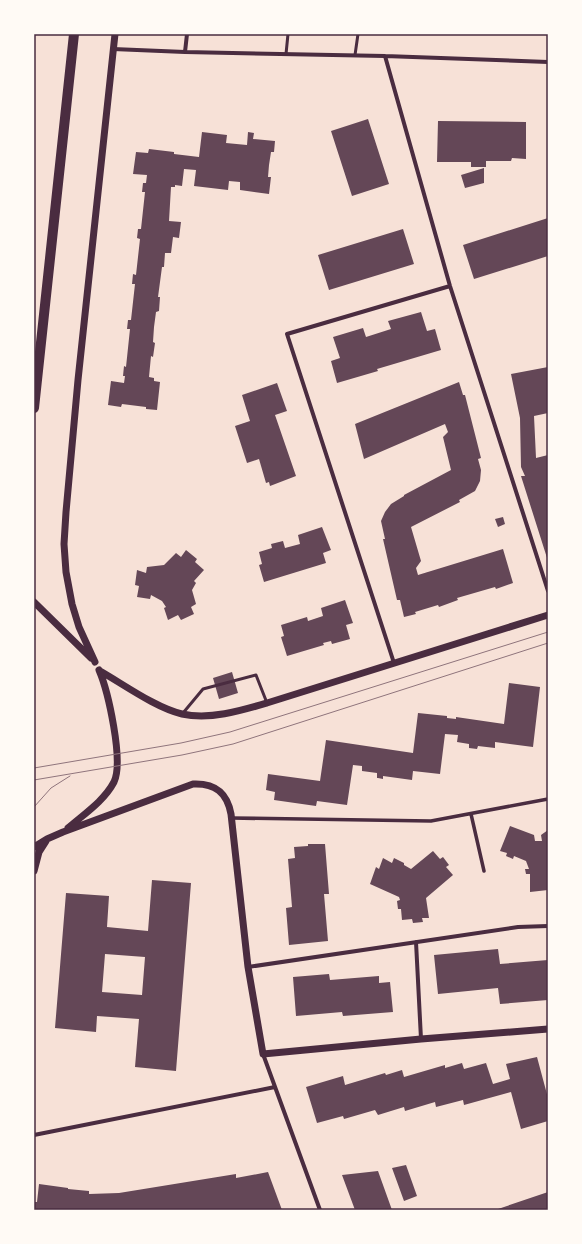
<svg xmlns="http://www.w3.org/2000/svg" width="582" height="1244" viewBox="0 0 582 1244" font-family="Commissioner,sans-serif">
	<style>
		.building { fill: #644757; fill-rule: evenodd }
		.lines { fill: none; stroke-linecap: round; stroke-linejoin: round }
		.service { stroke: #4a2c40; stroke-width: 3 }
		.pedestrian { stroke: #4a2c40; stroke-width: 3.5 }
		.minor { stroke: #4a2c40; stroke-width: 4 }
		.tertiary { stroke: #4a2c40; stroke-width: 7 }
		.primary { stroke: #4a2c40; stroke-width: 10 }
		.tram { stroke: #8f747c; stroke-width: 1 }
		.neatline { fill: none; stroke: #4a2c40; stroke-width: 1.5 }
	</style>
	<rect width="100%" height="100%" fill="#f7e1d7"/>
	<path class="building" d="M368 119 389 184 352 196 331 131Z
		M438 121 526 122V159L512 158 511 161H486V167H471V162H437Z
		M202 132 227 135 226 143 247 145 248 132 254 133 253 139 275 141 274 152H271L269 165 268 177H271L269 194 240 190V182L229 181 228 190 194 186 196 170 184 169 182 186 175 185V187H171L169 221 181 222 179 238 173 237 171 253H165L164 267H162L158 297H160L159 311 156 312 154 327 153 342 155 343 153 357 151 356 149 377 154 378V381L160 382 157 410 146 409V407L122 404 121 407 108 405 111 381 124 383 125 376H123L124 366 126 367 130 329H127L128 320H131L135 284H132L133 274 136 275 140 239 137 238 138 229H141L145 192H142L143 183H146L147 175 133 174 136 152 148 153 149 149 174 152V154L199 157Z
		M484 168V183L465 188 461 175Z
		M548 218V256L474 279 463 245Z
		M403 229 414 264 329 290 318 255Z
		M421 312 427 331 435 329 441 350 377 369 378 371 337 383 331 361 340 358 333 337 363 328 366 337 391 329 388 321Z
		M548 367V413L534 416 536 458 548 455V561L521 476H525L521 467 520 418 511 374Z
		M459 382 463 395H465L481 458 478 459 481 470 480 481 475 491 459 500 460 502 411 527 421 561 416 568 418 575 503 549 513 583 496 589 495 587 457 598 458 600 439 607 438 605 415 612 416 614 404 617 400 600H397L383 539H385L381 521 385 512 391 504 404 496V495L451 470 443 437 448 432 445 424 364 459 355 424Z
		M277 383 287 411 275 415 296 476 270 486 269 482 266 483 259 459 247 463 235 426 250 421 242 395Z
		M503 517 505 524 498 527 495 519Z
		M322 527 331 550 323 553 326 563 264 582 259 565 262 564 259 552 272 548 271 544 283 541 285 548 300 544 298 535Z
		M186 550 197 559 195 562 204 570 194 581 196 583 192 590 196 604 191 607 194 614 181 620 178 615 168 620 164 608 166 607 162 601 151 595 150 599 137 597 139 586 135 585 137 570 146 573 147 567 164 565 176 553 181 557Z
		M345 600 353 623 346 625 350 639 332 644 331 641 323 643 324 645 287 656 281 637 284 636 281 625 307 617 308 621 323 616 321 608Z
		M232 672 238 693 219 699 213 678Z
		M509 683 540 687 533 747 495 742V748L478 746 477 749 469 748V744L457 742 458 735 445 734 440 774 413 771 412 780 383 776V779L378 778H377V773L362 771V766L353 765 347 805 317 801 316 806 274 800 275 792 266 790 268 774 320 781 326 740 413 753 418 713 447 716V718L456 719V717L504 724Z
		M510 826 534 835 535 841H542L541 835 548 830V890L530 892V874H526L525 869H529L526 861 514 856 513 859 506 856 507 853 500 851Z
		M308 844H325L329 894H324L328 941 289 945 286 908 292 907 288 859 295 858 294 847 308 846Z
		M433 851 440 859 443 857 449 865 446 867 453 875 426 898 429 918H422L423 922 413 923 412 919 402 920 401 909H398L397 901 400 900 399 897 370 884 376 867 379 869 383 858 392 863 394 858 404 863V865L411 869Z
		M152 880 191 883 176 1071 135 1067 139 1019 97 1016 96 1032 55 1028 66 893 109 896 107 927 148 931ZM105 954 145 957 142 995 102 992Z
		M498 949 500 964 548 960V1000L500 1004 498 988 438 994 434 955Z
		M329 974 330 980 379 976V983L390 982 393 1012 343 1016 342 1012 296 1016 293 977Z
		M537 1057 548 1098V1121L521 1129 511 1092 464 1105 463 1100 436 1107 435 1102 405 1111 404 1107 378 1115 375 1110 344 1119 343 1116 317 1123 306 1087 343 1076 345 1085 385 1073 386 1075 402 1070 404 1077 445 1065V1068L462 1063 464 1069 486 1063 493 1084 510 1079 506 1064Z
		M406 1165 417 1196 404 1201 392 1168Z
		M378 1171 392 1210H355L342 1175Z
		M268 1172 282 1210H34L35 1202H37L39 1184 68 1188V1189L89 1191V1194L119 1193 236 1174V1178Z
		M548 1192V1210H495Z"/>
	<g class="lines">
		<path class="service" d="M286 54 288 34
			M355 55 358 34
			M183 713 203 689 256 675 267 703"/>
		<path class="pedestrian" d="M471 814 484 871
			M231 818 431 821 548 799"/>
		<path class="minor" d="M113 49 185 52 385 56 548 62
			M185 52 187 34
			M385 56 450 286 548 591
			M394 663 287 334 450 286
			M416 942 421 1039
			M248 967 518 927 548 926
			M263 1054 320 1210
			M34 1135 275 1087"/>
		<path class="tertiary" d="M34 602 91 658
			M95 662 79 627 72 604 66 572 64 544 66 512 78 380 115 34
			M100 671C123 684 156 708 182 714 210 720 240 711 267 703L548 615
			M68 828C84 814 104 801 114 782 124 761 108 691 99 670
			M34 847 47 839 63 832 193 784C215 783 227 792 231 814L248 967 263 1054 421 1039 548 1029
			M34 871 39 852 46 841"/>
		<path class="primary" d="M34 408 74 34"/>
		<path class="tram" d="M34 768 181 743 230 732 548 632
			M34 780 182 755 233 744 548 643
			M34 807 51 788 70 776"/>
	</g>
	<rect width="582" height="1244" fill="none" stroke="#fffaf5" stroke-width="70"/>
	<rect x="35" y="35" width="512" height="1174" class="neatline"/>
</svg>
